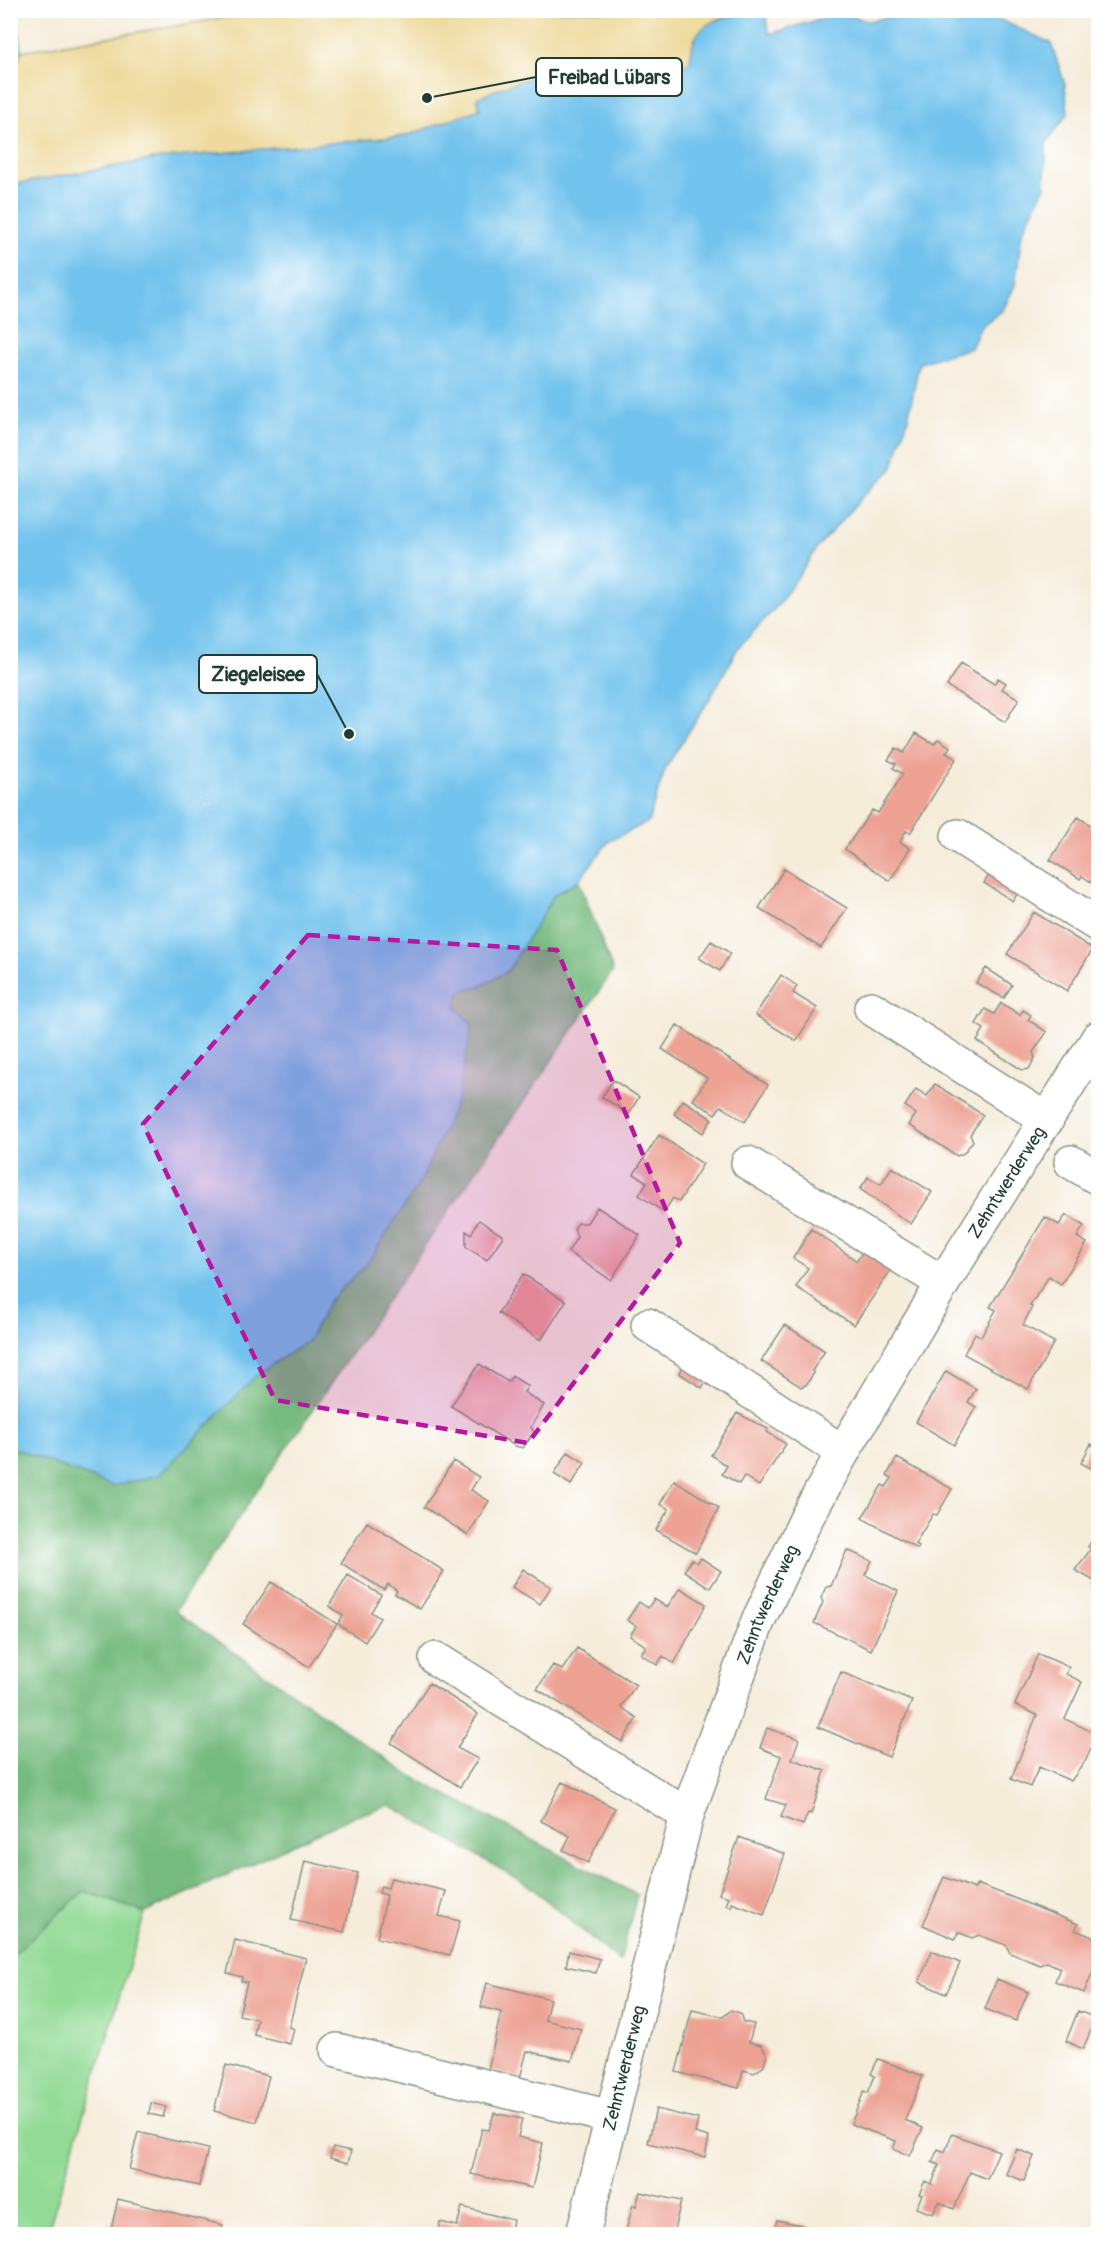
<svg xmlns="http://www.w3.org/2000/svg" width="1109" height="2245" viewBox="0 0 1109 2245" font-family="Pangolin,sans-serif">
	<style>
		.green { fill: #92da95; stroke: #588c64; stroke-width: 1.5 }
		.forest { fill: #75ba7e; stroke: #4a7c59; stroke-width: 1.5 }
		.sand { fill: #eeda9e; stroke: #868c69; stroke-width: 1.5 }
		.water { fill: #71c2ed; stroke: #488090; stroke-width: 1.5 }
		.building { fill: #eda294 }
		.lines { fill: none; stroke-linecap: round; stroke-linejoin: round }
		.minor-casing { stroke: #8a9487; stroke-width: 36 }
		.minor { stroke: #fff; stroke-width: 33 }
		.marked { fill: #b5179e; fill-opacity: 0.2; stroke: #b5179e; stroke-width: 4.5; stroke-dasharray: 12 8; stroke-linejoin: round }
		.labels { text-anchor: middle; stroke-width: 5; stroke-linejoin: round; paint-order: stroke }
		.street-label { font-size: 18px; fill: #1f3d34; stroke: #fff }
		.leader { fill: none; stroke: #1f3d34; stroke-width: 2 }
		.callout-dot { fill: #1f3d34; stroke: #fff; stroke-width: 2 }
		.callout { fill: #fff; stroke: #1f3d34; stroke-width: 2 }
		.callout-label { font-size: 20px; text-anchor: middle; font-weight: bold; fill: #1f3d34 }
	</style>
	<rect width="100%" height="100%" fill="#fff"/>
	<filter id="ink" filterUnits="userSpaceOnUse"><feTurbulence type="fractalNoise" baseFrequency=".0167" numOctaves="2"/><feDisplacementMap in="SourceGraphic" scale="12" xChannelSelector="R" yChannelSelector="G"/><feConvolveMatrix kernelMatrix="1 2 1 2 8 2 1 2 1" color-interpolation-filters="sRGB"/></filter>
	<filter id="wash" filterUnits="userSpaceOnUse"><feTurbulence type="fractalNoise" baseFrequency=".008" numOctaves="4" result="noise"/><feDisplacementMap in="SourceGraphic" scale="24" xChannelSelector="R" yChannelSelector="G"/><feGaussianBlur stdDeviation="1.35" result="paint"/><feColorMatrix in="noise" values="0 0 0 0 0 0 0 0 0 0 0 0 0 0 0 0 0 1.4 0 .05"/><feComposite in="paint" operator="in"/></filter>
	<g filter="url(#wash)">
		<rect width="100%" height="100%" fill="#f5ecda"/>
		<path class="green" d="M11 12H17L22 51 11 77Z
			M84 1891 145 1913 47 2234H11L10 1957Z"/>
		<path class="forest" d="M579 881 613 971 175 1611 409 1775 637 1895 620 1962 528 1885 390 1805 350 1818 145 1913 84 1891 11 1957 10 1447 112 1486 159 1475 259 1373 308 1341 330 1300 367 1264 461 991 479 987 508 971 554 895Z"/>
		<path class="sand" d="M267 11H765C724 18 696 13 691 62L681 65 677 59 477 99 480 109 406 136 155 159 11 185V77L22 51Z"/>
		<path class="water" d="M765 11 769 34 841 13 868 21 908 13 994 17 1051 43 1065 85 1068 114 1046 143 1045 186 1022 232 1015 285 1003 310 981 326 971 348 919 363 908 419 892 469 860 499 818 547 778 605 738 648 709 700 666 767 648 822 609 841 579 880 554 895 508 971 479 987 461 991 456 1007 472 1025 458 1098 422 1179 367 1264 330 1300 308 1341 259 1373 159 1475 112 1486 11 1447V185L155 159 406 136 480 109 477 98C524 76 570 64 622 63L629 71 677 59 681 65 690 62C691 57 691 50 693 44 700 15 742 15 765 11Z"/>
		<g id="blocks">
			<path class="building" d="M961 663 994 684 998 678 1006 683 1002 689 1019 699 1005 722 947 686Z
				M916 733 934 744 938 739 950 747 946 753 956 759 910 833 906 831 900 842 910 848 890 881 845 849 872 810 878 813 903 774 893 768 896 764 888 760 896 748 904 753Z
				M1078 817 1098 830V887L1082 876 1080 879 1050 860Z
				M994 867 1022 885 1013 901 984 883Z
				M784 869 847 908 821 948 759 908Z
				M1034 912 1093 949 1067 991 1007 954Z
				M711 941 730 953 720 971 699 958Z
				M986 968 1012 985 1004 998 976 983Z
				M781 975 797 986 793 993 817 1008 796 1041 755 1015Z
				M1001 1003 1020 1015 1023 1010 1031 1015 1028 1020 1047 1032 1033 1052 1035 1058 1029 1069 1022 1070 977 1041 984 1029 976 1024 985 1009 994 1014Z
				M677 1025 768 1085 745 1122 721 1106 715 1114 693 1100 707 1078 662 1049Z
				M613 1080 639 1097 629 1114 602 1097Z
				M935 1084 983 1115 970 1135 973 1141 964 1153 957 1156 909 1125 916 1114 905 1106 916 1089 927 1096Z
				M683 1100 712 1119 703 1133 674 1114Z
				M659 1135 703 1164 679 1202 673 1198 664 1212 639 1195 647 1182 634 1174Z
				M892 1167 932 1192 911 1224 860 1189 868 1177 881 1184Z
				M597 1207 640 1235 611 1280 568 1252 577 1237 574 1229 578 1223H587Z
				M1066 1215 1084 1226 1077 1237 1087 1243 1061 1284 1049 1276 1030 1306 1032 1307 1023 1325 1054 1342 1028 1389 964 1354 975 1333 981 1337 996 1310 990 1307 1045 1217 1059 1225Z
				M479 1220 503 1236 487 1260 466 1247V1231L471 1234Z
				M811 1229 857 1261 866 1246 895 1264 854 1325 796 1287 808 1268 793 1258Z
				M523 1274 566 1301 541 1340 498 1313Z
				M785 1325 825 1351 812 1371 814 1373 806 1385 801 1387 761 1361Z
				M686 1362 709 1376 702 1388 679 1373Z
				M479 1364 508 1382 512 1376 528 1386 524 1392 544 1405 531 1427 534 1432 523 1448 515 1446 451 1406Z
				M946 1371 976 1389 968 1402 976 1407 954 1445 916 1422Z
				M737 1413 768 1429 767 1432 786 1444 759 1486 744 1476 739 1484 722 1474 727 1466 711 1455Z
				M1091 1444 1098 1448V1472L1081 1463Z
				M568 1452 585 1463 571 1485 554 1474Z
				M897 1458 952 1489 937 1515 933 1514 915 1544 919 1546 918 1549 862 1518 882 1485 886 1487 892 1478 887 1475Z
				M453 1461 479 1477 471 1490 489 1501 468 1535 424 1507Z
				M674 1480 719 1508 696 1553 656 1530 669 1509 660 1504Z
				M367 1522 444 1571 420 1609 395 1594 397 1591 388 1584 384 1590 341 1563Z
				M1098 1528V1590L1094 1588V1581L1075 1570 1091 1549 1088 1547Z
				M847 1550 872 1561 865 1575 898 1591 871 1650 814 1623 823 1602 821 1598 826 1587 831 1586Z
				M701 1558 721 1571 710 1588 684 1571 692 1559 697 1563Z
				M523 1569 551 1587 540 1604 512 1587Z
				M348 1575 381 1595 371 1612 380 1618 365 1642 338 1624 343 1615 329 1606Z
				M271 1582 337 1624 309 1667 243 1624Z
				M680 1588 706 1604 674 1664 663 1656 657 1665 641 1654 646 1646 630 1636 636 1626 627 1620 639 1602 648 1608 654 1599 667 1607Z
				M577 1648 636 1685 621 1707 637 1718 622 1742 537 1689 553 1665 562 1670Z
				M1038 1654 1069 1667 1066 1674 1082 1682 1065 1719 1097 1734 1086 1760 1071 1781 1039 1767 1030 1787 1011 1779 1037 1715 1015 1705Z
				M841 1672 912 1701 889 1757 818 1727Z
				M429 1683 478 1714 457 1748 478 1759 460 1787 391 1743Z
				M767 1728 799 1739 792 1759 825 1771 811 1814 808 1813 803 1825 781 1817 786 1805 766 1799 781 1756 760 1748Z
				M562 1782 615 1808 588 1863 563 1850 570 1836 541 1821Z
				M739 1837 785 1854 764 1915 732 1903 731 1907 726 1905 729 1897 719 1894Z
				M305 1861 358 1873 344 1932 291 1920Z
				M944 1877 975 1889 977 1884 1011 1897 1078 1924 1075 1930 1098 1939V1959L1084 1993 1055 1981 1060 1968 1047 1962 1040 1965 1010 1953 1006 1945 979 1935 972 1938 958 1932 955 1939 923 1925Z
				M391 1878 446 1891 439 1916 460 1921 450 1955 377 1938 387 1895 379 1893 381 1886 388 1888Z
				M235 1940 306 1958 289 2027 294 2029 290 2044 254 2035 257 2019 239 2015 247 1982 241 1981 242 1977 227 1973Z
				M569 1951 600 1959 596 1973 566 1966Z
				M932 1951 960 1963 946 1994 919 1982Z
				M997 1979 1028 1992 1016 2021 985 2009Z
				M487 1983 550 1999 545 2020 581 2029 572 2061 527 2051 520 2078 488 2070 501 2012 481 2007Z
				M692 2010 723 2017 731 2010 740 2013 743 2022 754 2024 749 2042 761 2045 767 2054 763 2067 754 2073 743 2070 739 2088 676 2072Z
				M1078 2011 1096 2018 1083 2049 1066 2041Z
				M878 2059 923 2076 905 2120 923 2128 910 2156 893 2149 896 2141 851 2124 864 2091 868 2093 875 2076 871 2074Z
				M226 2065 269 2076 257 2122 214 2111Z
				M151 2103 166 2107 163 2117 149 2114Z
				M656 2109 698 2119 695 2133 709 2137 705 2157 648 2143Z
				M494 2113 522 2119 518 2137 543 2143 532 2188 471 2174 482 2129 489 2130Z
				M138 2132 208 2149 199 2186 129 2169Z
				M952 2134 999 2151 987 2179 970 2172 954 2209 939 2202 933 2214 916 2208 922 2195 919 2194 925 2181 932 2184 939 2165 932 2162 938 2149 945 2152Z
				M333 2147 351 2151 348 2163 330 2158Z
				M1017 2149 1034 2156 1024 2181 1006 2174Z
				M640 2192 681 2201 673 2234H625L633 2205 636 2206Z
				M118 2199 223 2225 221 2234H110Z
				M462 2207 513 2220 510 2234H437L440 2222 457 2226Z
				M777 2220 810 2227 809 2234H773Z"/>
		</g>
	</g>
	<g filter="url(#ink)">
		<use href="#blocks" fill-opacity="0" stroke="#8a9487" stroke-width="1.5"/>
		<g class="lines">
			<g class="minor-casing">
				<g id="minor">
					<path d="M958 836 1098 925"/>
					<path d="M871 1008 1047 1120"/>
					<path d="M1071 1162 1098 1178"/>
					<path d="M748 1163 943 1283"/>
					<path d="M648 1325 843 1452"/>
					<path d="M436 1659 687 1815"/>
					<path d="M337 2050 611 2117"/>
					<path id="s1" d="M583 2234 687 1815 758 1621 807 1517 843 1452 943 1283 1098 1038"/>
				</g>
			</g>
			<use href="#minor" class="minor"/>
		</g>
	</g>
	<path class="marked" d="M308 935 557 950 680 1243 528 1443 275 1400 143 1124Z"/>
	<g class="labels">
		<g class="street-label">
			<text dy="6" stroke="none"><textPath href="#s1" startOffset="1143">Zehntwerderweg</textPath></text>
			<text dy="6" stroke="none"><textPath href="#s1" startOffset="657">Zehntwerderweg</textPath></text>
			<text dy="6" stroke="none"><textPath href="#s1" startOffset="171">Zehntwerderweg</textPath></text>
		</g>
	</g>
	<path class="leader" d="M427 98L536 77M349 734L317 674"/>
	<g class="callout-dot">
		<circle cx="427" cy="98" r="6"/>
		<circle cx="349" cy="734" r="6"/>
	</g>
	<g class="callout">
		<rect x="536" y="58" width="146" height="38" rx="6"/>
		<rect x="199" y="655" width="118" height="38" rx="6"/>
	</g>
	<g class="callout-label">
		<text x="609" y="84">Freibad Lübars</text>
		<text x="258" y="681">Ziegeleisee</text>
	</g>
	<rect width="1109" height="2245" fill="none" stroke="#fff" stroke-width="36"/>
</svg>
